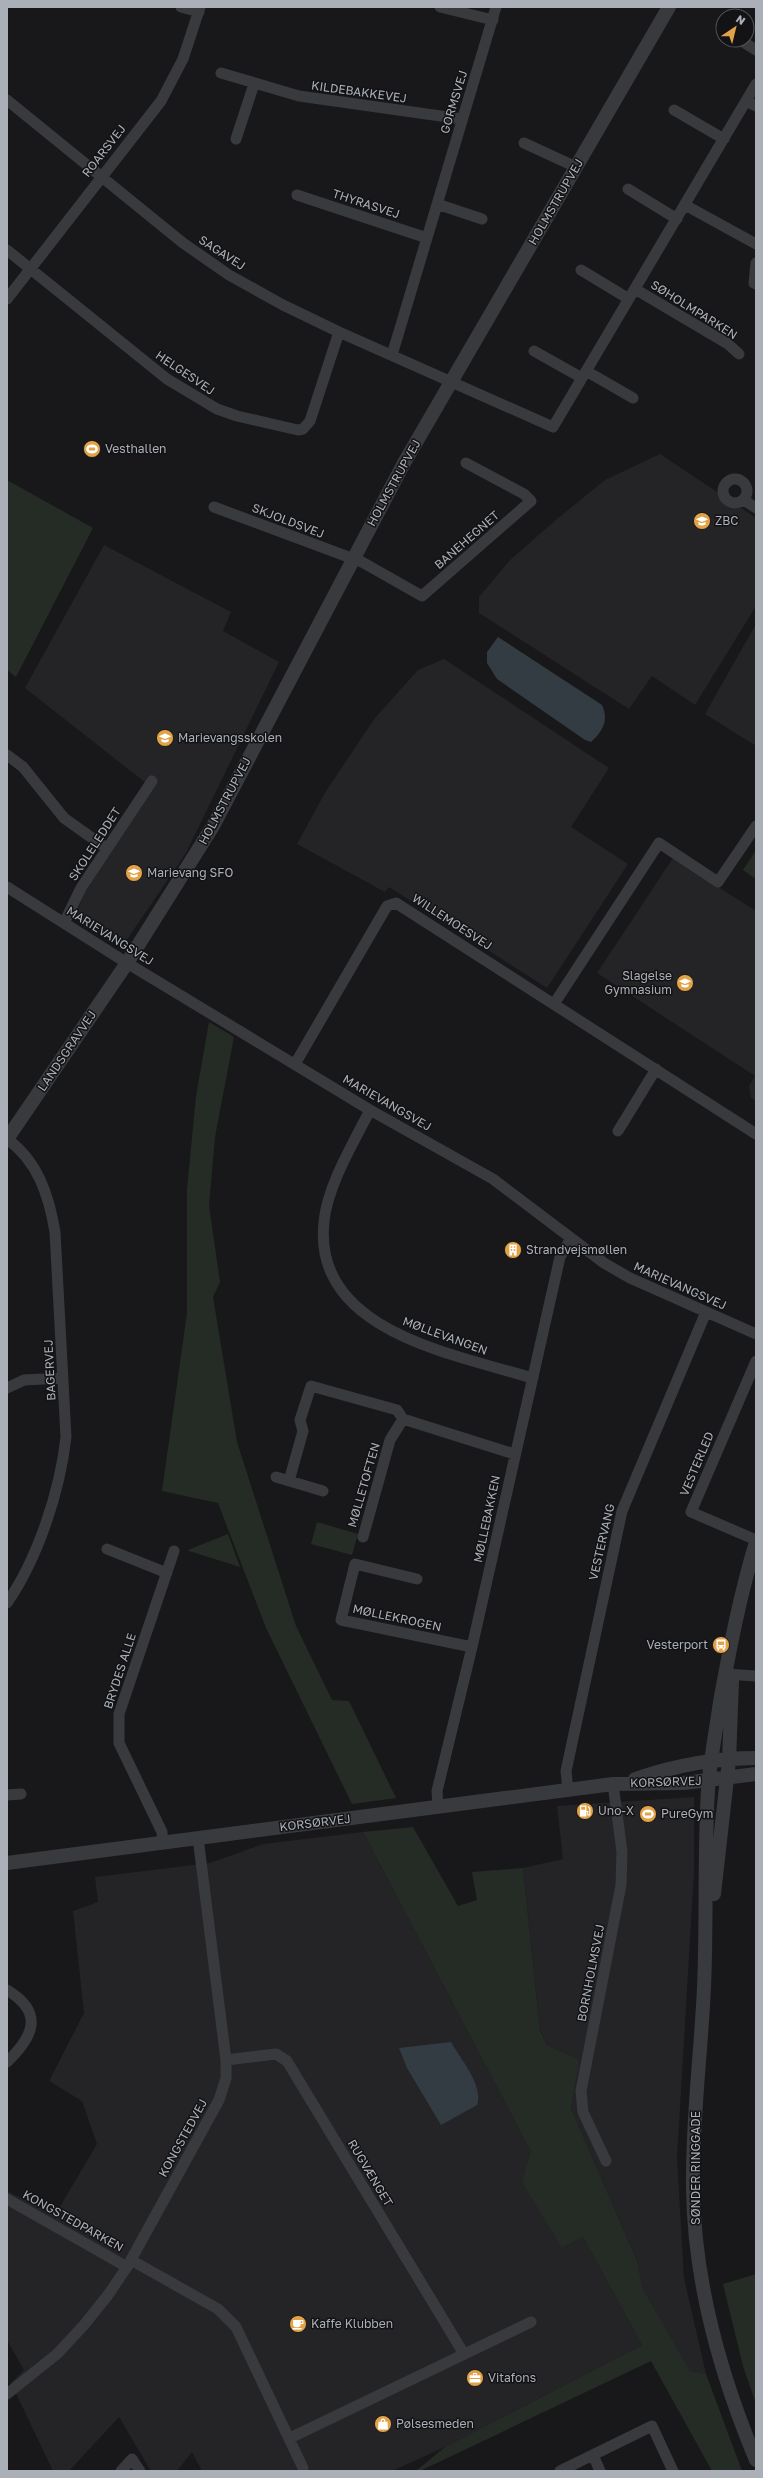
<svg xmlns="http://www.w3.org/2000/svg" width="763" height="2478" viewBox="0 0 763 2478" font-family="'Golos Text',sans-serif">
	<style>
		.built { fill: #242427 }
		.green { fill: #242c25 }
		.water { fill: #323c42 }
		.lines { fill: none; stroke-linecap: round; stroke-linejoin: round }
		.minor { stroke: #393a3e; stroke-width: 11 }
		.tertiary { stroke: #393a3e; stroke-width: 14 }
		.labels { text-anchor: middle; stroke-width: 3; stroke-linejoin: round; paint-order: stroke }
		.street-label { font-size: 12px; fill: #abb0b8; stroke: #131315 }
		.poi-label { font-size: 12px; fill: #abb0b8; stroke: #131315; text-anchor: start }
	</style>
	<rect width="100%" height="100%" fill="#18181a"/>
	<path class="built" d="M660 454 756 518V606L695 705 652 676 629 709 479 613V597L510 560 557 519 605 480Z
		M104 545 231 612 223 631 279 662 186 853 126 941 118 943 81 924 77 917V911L85 892 151 787 25 688Z
		M756 624V746L705 714Z
		M444 659 609 768 571 827 628 864 547 988 389 887 385 892 297 844 326 791 375 718 418 670Z
		M673 858 756 911V1101L751 1098 749 1086 755 1076 597 973Z
		M694 1797V1872L677 2158 684 2278 706 2374 690 2372 643 2289 637 2261 571 2108 578 2060 547 2045 540 2029 523 1868 563 1859 557 1806Z
		M363 1832 531 2152 562 2248 583 2237 642 2345 445 2447 392 2471H202L192 2452 177 2471H151L119 2417 69 2471H53L11 2383 24 2370 7 2340V2191L55 2215 97 2144 82 2101 49 2081 84 2013 73 1911 98 1902 95 1877 210 1863 263 1844Z"/>
	<path class="green" d="M7 480 93 528 16 677 7 670Z
		M756 850V879L743 870Z
		M209 1022 234 1037 215 1137 209 1206 220 1282 213 1297 237 1442 296 1626 332 1700 349 1701 396 1798 352 1804 266 1628 218 1503 162 1491 187 1313V1189L196 1096Z
		M317 1522 358 1534 352 1555 311 1544Z
		M228 1534 240 1567 189 1551 188 1550Z
		M413 1827 458 1906 477 1900 472 1872 523 1868 540 2030 547 2045 579 2060 571 2108 637 2261 643 2289 690 2371 706 2374 742 2471H712L651 2361 420 2471H416L445 2447 642 2345 583 2237 562 2248 522 2182 531 2152 363 1832Z
		M756 2274V2404L743 2366 723 2284Z"/>
	<path class="water" d="M498 637 602 705C609 720 603 731 591 742L585 740 497 679 487 663V652Z
		M451 2042C460 2058 484 2086 477 2105L441 2125 407 2068 399 2048Z"/>
	<g class="lines">
		<path class="minor" d="M181 7 199 12
			M440 7 493 20
			M740 40 756 50
			M221 73 299 96 462 119
			M7 100 183 243 229 275 283 305 339 332 553 427 756 84
			M746 101 756 106
			M674 110 724 139
			M236 139 254 84
			M524 143 576 167
			M628 189 677 219
			M297 195 427 238
			M437 204 482 219
			M685 205 756 244
			M7 250 167 379 217 409 237 416 298 430 303 429 310 421 339 332
			M756 263 754 283 756 284
			M581 270 629 299
			M635 289 728 344 739 354
			M7 299 161 101 183 59 200 7
			M534 351 582 378
			M392 355 496 7
			M586 371 633 398
			M723 491a12 12 0 1 1 24 0a12 12 0 1 1-24 0Z
			M744 500 756 508
			M214 507 362 562 422 596 531 501 524 494 466 463
			M7 755 23 767 64 818 106 848
			M7 887 127 963 370 1110 493 1179 604 1263 630 1278 756 1334
			M64 923 81 888 152 781
			M554 1004 659 843 718 882 756 826
			M295 1064 387 906 396 903 756 1134
			M370 1110C354 1142 327 1186 324 1222 312 1331 454 1354 532 1378
			M618 1131 656 1069
			M756 1361 691 1512 756 1540
			M7 1388 24 1380 63 1378
			M403 1419 514 1454
			M276 1477 323 1491
			M289 1481 303 1431 300 1420 311 1386 397 1410 403 1419 390 1440 363 1537
			M107 1549 167 1573
			M417 1579 355 1564 341 1620 472 1647
			M7 1603C38 1558 60 1491 66 1437L55 1232C49 1196 38 1161 7 1139
			M725 1674 756 1676
			M568 1790 566 1771 622 1511 706 1312
			M7 1795 21 1794
			M438 1807 437 1791 472 1647 560 1257 571 1238
			M163 1842 162 1832 119 1743V1714L174 1551
			M7 1990C45 2013 33 2037 7 2062
			M226 2060 276 2054 287 2061 464 2354
			M606 2161 583 2112 581 2091 621 1885 622 1852 613 1784
			M7 2199 127 2267
			M131 2260 218 2309 236 2327 303 2468
			M7 2394 57 2354 84 2325 108 2295 127 2267 219 2100 226 2078V2060L198 1838
			M290 2438 531 2322
			M593 2455 600 2471
			M121 2471 132 2459 140 2471
			M560 2471 652 2426 673 2471"/>
		<path class="tertiary" d="M7 1139 127 963 213 826 404 463 669 7
			M756 1542C740 1595 730 1647 720 1702 716 1731 710 1760 708 1790 704 1855 707 1921 704 1987 701 2054 692 2120 693 2188 694 2281 720 2374 756 2460
			M635 1779C673 1766 716 1758 756 1758
			M7 1863 613 1784 684 1783 756 1774
			M714 1894 729 1761 732 1681"/>
	</g>
	<defs>
		<g id="stadium-disc" transform="scale(0.9)"><circle r="9.5" fill="#e1a248" stroke="#131315"/><path d="M0-5a6.5 5 0 1 0 0 10a6.5 5 0 1 0 0-10ZM-3.5-1.8h7v3.6h-7Z" fill="#fff"/></g>
		<g id="university-disc" transform="scale(0.9)"><circle r="9.5" fill="#e1a248" stroke="#131315"/><path d="M0-5L7-2L0 1L-7-2ZM-4 1L0 2.5L4 1V4Q0 6-4 4Z" fill="#fff"/></g>
		<g id="school-disc" transform="scale(0.9)"><circle r="9.5" fill="#e1a248" stroke="#131315"/><path d="M0-5L7-2L0 1L-7-2ZM-4 1L0 2.5L4 1V4Q0 6-4 4Z" fill="#fff"/></g>
		<g id="building-disc" transform="scale(0.9)"><circle r="9.5" fill="#e1a248" stroke="#131315"/><path d="M-4-6H4V6H1V3H-1V6H-4ZM-2.5-4.3h1.7v1.8h-1.7ZM.8-4.3h1.7v1.8H.8ZM-2.5-1h1.7V.8h-1.7ZM.8-1h1.7V.8H.8Z" fill="#fff"/></g>
		<g id="bus-disc" transform="scale(0.9)"><circle r="9.5" fill="#e1a248" stroke="#131315"/><path d="M-5-6H5V4H4V6H2V4H-2V6H-4V4H-5ZM-3.5-4V0h7V-4ZM-3.5 1.2v1.5H-2V1.2ZM2 1.2v1.5H3.5V1.2Z" fill="#fff"/></g>
		<g id="fuel-disc" transform="scale(0.9)"><circle r="9.5" fill="#e1a248" stroke="#131315"/><path d="M-5.5-6h7V0h2V4h1.3V-2.5L3-4.5l.8-.8L6-3V5H2.5V1h-1V6h-7ZM-4.2-4.7v3.2H.2V-4.7Z" fill="#fff"/></g>
		<g id="cafe-disc" transform="scale(0.9)"><circle r="9.5" fill="#e1a248" stroke="#131315"/><path d="M-5.5-4.5H6V0H3Q3 3.5 0 3.5H-2.5Q-5.5 3.5-5.5 0ZM3-3.2v2h1.7v-2ZM-6 4.5H4V6H-6Z" fill="#fff"/></g>
		<g id="office-disc" transform="scale(0.9)"><circle r="9.5" fill="#e1a248" stroke="#131315"/><path d="M-6-3h4V-5.5h4V-3h4V5H-6ZM-1-4.5V-3h2v-1.5ZM-6 0V1H6V0Z" fill="#fff"/></g>
		<g id="shop-disc" transform="scale(0.9)"><circle r="9.5" fill="#e1a248" stroke="#131315"/><path d="M-5-2.5h2.3a2.7 3.5 0 0 1 5.4 0H5L5.5 6h-11ZM-1.5-2.5h3a1.5 2.3 0 0 0-3 0Z" fill="#fff"/></g>
	</defs>
	<g fill-rule="evenodd">
		<use href="#stadium-disc" x="92" y="449"/>
		<use href="#university-disc" x="702" y="521"/>
		<use href="#school-disc" x="165" y="738"/>
		<use href="#school-disc" x="134" y="873"/>
		<use href="#school-disc" x="685" y="983"/>
		<use href="#building-disc" x="513" y="1250"/>
		<use href="#bus-disc" x="721" y="1645"/>
		<use href="#fuel-disc" x="585" y="1811"/>
		<use href="#stadium-disc" x="648" y="1814"/>
		<use href="#cafe-disc" x="298" y="2324"/>
		<use href="#office-disc" x="475" y="2378"/>
		<use href="#shop-disc" x="383" y="2424"/>
	</g>
	<g class="labels">
		<g class="street-label">
			<text transform="translate(359 92) rotate(8)" y="4">KILDEBAKKEVEJ</text>
			<text transform="translate(454 102) rotate(-73)" y="4">GORMSVEJ</text>
			<text transform="translate(104 151) rotate(-52)" y="4">ROARSVEJ</text>
			<text transform="translate(556 202) rotate(-60)" y="4">HOLMSTRUPVEJ</text>
			<text transform="translate(366 204) rotate(18)" y="4">THYRASVEJ</text>
			<text transform="translate(222 253) rotate(33)" y="4">SAGAVEJ</text>
			<text transform="translate(694 310) rotate(32)" y="4">SØHOLMPARKEN</text>
			<text transform="translate(185 373) rotate(34)" y="4">HELGESVEJ</text>
			<text transform="translate(394 483) rotate(-61)" y="4">HOLMSTRUPVEJ</text>
			<text transform="translate(288 521) rotate(21)" y="4">SKJOLDSVEJ</text>
			<text transform="translate(467 540) rotate(-41)" y="4">BANEHEGNET</text>
			<text transform="translate(225 801) rotate(-62)" y="4">HOLMSTRUPVEJ</text>
			<text transform="translate(95 844) rotate(-57)" y="4">SKOLELEDDET</text>
			<text transform="translate(452 922) rotate(33)" y="4">WILLEMOESVEJ</text>
			<text transform="translate(110 936) rotate(32)" y="4">MARIEVANGSVEJ</text>
			<text transform="translate(67 1051) rotate(-56)" y="4">LANDSGRAVVEJ</text>
			<text transform="translate(387 1103) rotate(30)" y="4">MARIEVANGSVEJ</text>
			<text transform="translate(680 1286) rotate(24)" y="4">MARIEVANGSVEJ</text>
			<text transform="translate(445 1336) rotate(20)" y="4">MØLLEVANGEN</text>
			<text transform="translate(50 1370) rotate(-93)" y="4">BAGERVEJ</text>
			<text transform="translate(697 1464) rotate(-67)" y="4">VESTERLED</text>
			<text transform="translate(364 1485) rotate(-74)" y="4">MØLLETOFTEN</text>
			<text transform="translate(487 1519) rotate(-78)" y="4">MØLLEBAKKEN</text>
			<text transform="translate(602 1542) rotate(-77)" y="4">VESTERVANG</text>
			<text transform="translate(397 1618) rotate(12)" y="4">MØLLEKROGEN</text>
			<text transform="translate(120 1671) rotate(-72)" y="4">BRYDES ALLE</text>
			<text transform="translate(666 1782) rotate(-2)" y="4">KORSØRVEJ</text>
			<text transform="translate(315 1823) rotate(-7)" y="4">KORSØRVEJ</text>
			<text transform="translate(591 1973) rotate(-79)" y="4">BORNHOLMSVEJ</text>
			<text transform="translate(183 2138) rotate(-61)" y="4">KONGSTEDVEJ</text>
			<text transform="translate(696 2168) rotate(-90)" y="4">SØNDER RINGGADE</text>
			<text transform="translate(370 2173) rotate(59)" y="4">RUGVÆNGET</text>
			<text transform="translate(73 2221) rotate(29)" y="4">KONGSTEDPARKEN</text>
		</g>
		<g class="poi-label">
			<text x="105" y="453">Vesthallen</text>
			<text x="715" y="525">ZBC</text>
			<text x="178" y="742">Marievangsskolen</text>
			<text x="147" y="877">Marievang SFO</text>
			<text x="672" y="980" text-anchor="end">Slagelse<tspan x="672" dy="14">Gymnasium</tspan></text>
			<text x="526" y="1254">Strandvejsmøllen</text>
			<text x="708" y="1649" text-anchor="end">Vesterport</text>
			<text x="598" y="1815">Uno-X</text>
			<text x="661" y="1818">PureGym</text>
			<text x="311" y="2328">Kaffe Klubben</text>
			<text x="488" y="2382">Vitafons</text>
			<text x="396" y="2428">Pølsesmeden</text>
		</g>
	</g>
	<rect width="763" height="2478" fill="none" stroke="#abb0b8" stroke-width="16"/>
	<g transform="translate(735 28) rotate(35)"><circle r="19" fill="#131315" stroke="#505256"/>
	<path d="M0-3L7 15L0 10L-7 15Z" fill="#e1a248"/>
	<text y="-6" font-size="11" font-weight="bold" text-anchor="middle" fill="#abb0b8">N</text>
	</g>
</svg>
